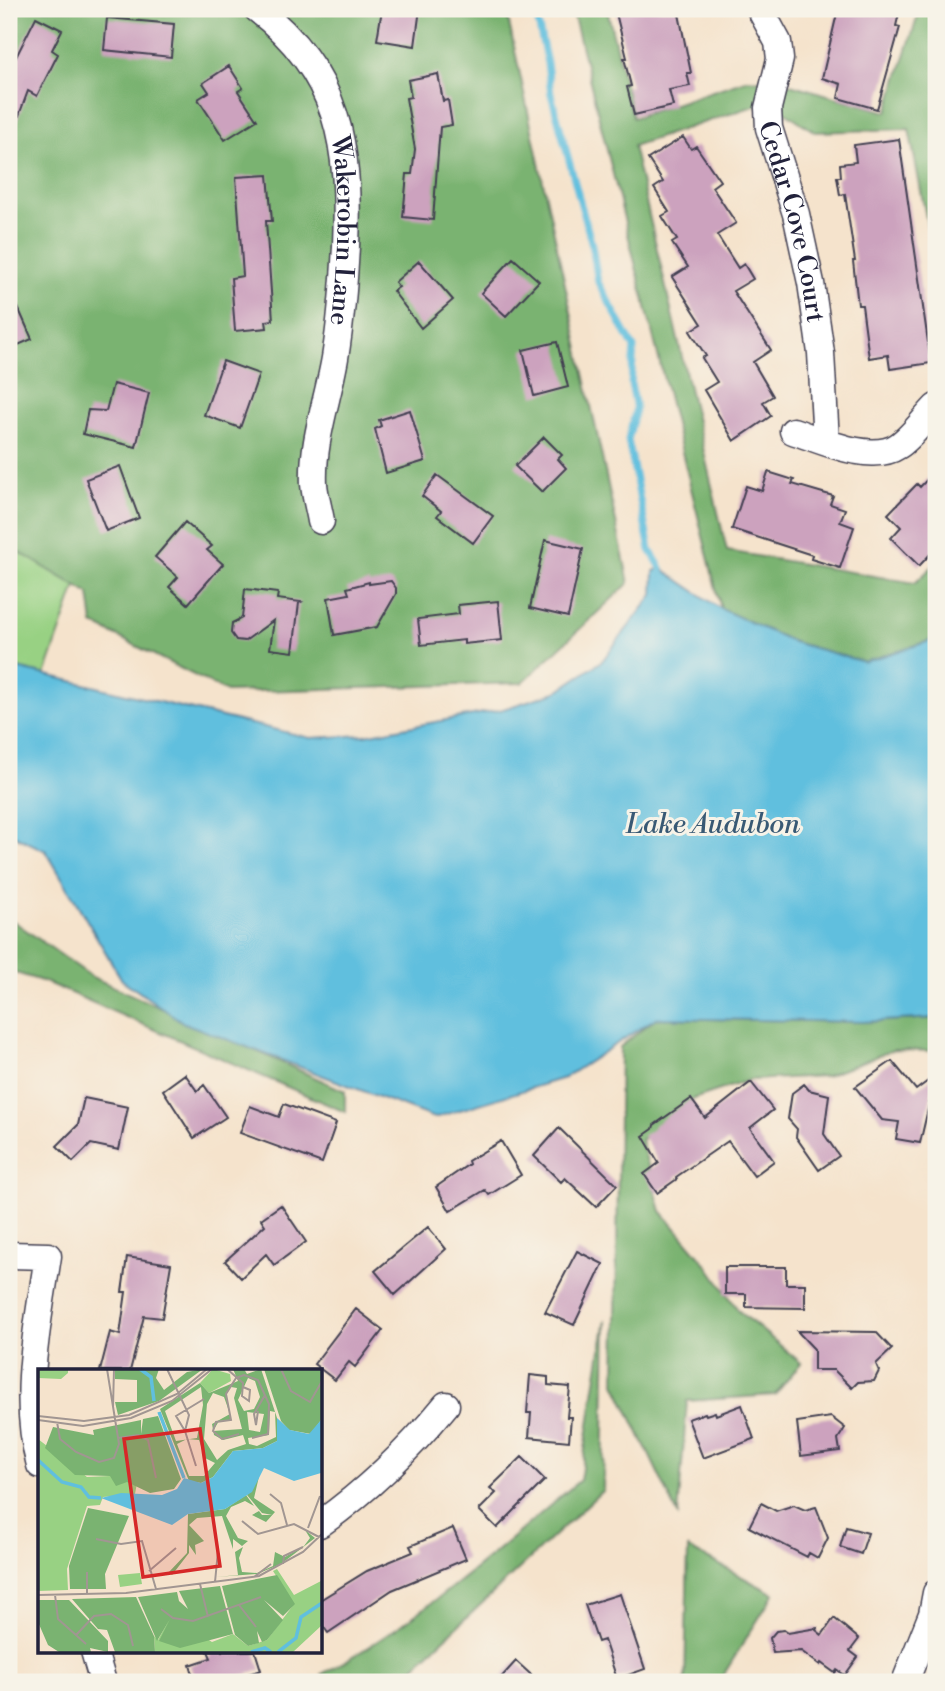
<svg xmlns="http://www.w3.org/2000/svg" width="945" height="1691" viewBox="0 0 945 1691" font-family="'Libre Bodoni',serif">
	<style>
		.green { fill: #98d183; stroke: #5d7a5f; stroke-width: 2 }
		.forest { fill: #7ab371; stroke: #4e6a56; stroke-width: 2 }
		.water { fill: #60bfde; stroke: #41708c; stroke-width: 2 }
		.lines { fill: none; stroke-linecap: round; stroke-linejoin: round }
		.stream { stroke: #60bfde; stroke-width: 7 }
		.building { fill: #cca2be }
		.minor-casing { stroke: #423f51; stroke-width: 29 }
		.minor { stroke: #fff; stroke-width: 26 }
		.labels { text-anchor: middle; stroke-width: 6; stroke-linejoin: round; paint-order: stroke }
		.street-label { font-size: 26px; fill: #22223b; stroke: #f7f3e8 }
		.water-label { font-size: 28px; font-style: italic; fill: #385974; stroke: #f7f3e8 }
		.inset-river { fill: none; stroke: #60bfde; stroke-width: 3.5 }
		.inset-road { fill: none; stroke: #a19692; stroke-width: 2 }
		.view { fill: #d62828; fill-opacity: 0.15; stroke: #d62828; stroke-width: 3.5 }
		.inset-edge { fill: none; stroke: #22223b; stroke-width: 3.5 }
	</style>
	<rect width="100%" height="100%" fill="#f7f3e8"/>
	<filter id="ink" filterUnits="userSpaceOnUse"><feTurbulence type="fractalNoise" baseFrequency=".0143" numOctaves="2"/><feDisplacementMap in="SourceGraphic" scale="14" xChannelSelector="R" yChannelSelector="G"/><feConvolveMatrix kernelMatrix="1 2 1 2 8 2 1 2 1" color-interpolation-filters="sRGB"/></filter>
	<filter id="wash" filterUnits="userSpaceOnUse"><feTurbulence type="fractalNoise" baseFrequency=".00686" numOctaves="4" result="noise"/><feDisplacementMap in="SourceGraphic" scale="28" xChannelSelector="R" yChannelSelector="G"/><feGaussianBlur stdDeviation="1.57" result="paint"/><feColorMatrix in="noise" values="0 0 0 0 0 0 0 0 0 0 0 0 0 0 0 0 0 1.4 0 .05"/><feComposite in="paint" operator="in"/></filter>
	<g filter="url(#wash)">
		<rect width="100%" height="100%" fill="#f5e3cc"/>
		<path class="green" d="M9 428 89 549 45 675 9 666Z"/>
		<path class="forest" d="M9 9H506L629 583 522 683 227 692 93 624 89 594 9 546Z
			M572 9H607L633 118 748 79 790 84 887 112 920 9H936V269L909 129 815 132 769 101 633 146 727 551 915 583 936 563V639L864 662 793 642 721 609Z
			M9 918 92 977 345 1091V1112L45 982 9 971Z
			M656 1018 863 1022 936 1018V1051L893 1050 826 1076 750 1080 693 1099 641 1140 661 1211 708 1266 739 1311 801 1363 775 1395 687 1401 678 1515 615 1383 620 1047Z
			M606 1319 603 1490 398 1682H327L322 1674C416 1624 499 1549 580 1480Z
			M688 1548 774 1594 719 1682H685Z"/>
		<path class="water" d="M661 568 721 609 793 642 864 662 936 639V1018L863 1022 656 1018 564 1078 434 1118 184 1023 122 980 46 851 9 833V666L310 738 365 735 500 710 556 692 602 661 653 595 654 571Z"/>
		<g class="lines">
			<path class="stream" d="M535 9 547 63 551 94 592 245 598 282 634 348 631 384 636 408 628 440 650 550 661 568"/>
		</g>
		<g id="blocks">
			<path class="building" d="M382 9H420L415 46 377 40Z
				M615 9H678L691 73H687L690 86 669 90 673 106 634 115 627 87 631 86 624 58H627Z
				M838 9H900L896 26 900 27 877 109 838 98 841 84 822 78Z
				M36 17 62 30 52 50 58 54 37 96 28 91 11 137H9V71Z
				M107 18 174 24 171 57 104 50Z
				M229 66 243 88 238 91 257 120 225 140 198 99 209 92 203 83Z
				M438 74 443 101 448 100 452 125 440 127 433 220 403 217 407 174H412L415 149 406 98 411 97 408 80Z
				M683 137 691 149 696 146 720 181 712 187 736 223 717 235 738 268 744 264 753 279 733 291 771 350 753 362 773 396 763 402 771 416 734 441 704 390 717 382 702 358 706 356 690 331 702 324 672 277 688 267 672 243 677 240 662 216 669 212 654 188 663 182 648 159Z
				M899 139 931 363 890 369 888 355 869 358 862 305H858L853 261H855L845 194 840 195 837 177H841L840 164 856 162 854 145Z
				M268 175 272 221H266L273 320 266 321 267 328 235 331 231 278 243 276 236 177Z
				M513 258 539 281 506 316 481 293Z
				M419 261 453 300 421 328 393 291 399 287 395 282Z
				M9 287 32 339 9 349Z
				M557 342 568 387 534 396 523 350Z
				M223 361 259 374 240 428 204 415Z
				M113 384 149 393 136 447 83 434 88 410 106 411Z
				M410 410 425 461 386 473 375 429 381 426 379 420Z
				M544 437 562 455 558 459 566 468 542 492 515 466Z
				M120 466 139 518 106 531 86 479Z
				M936 470V548L919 566 891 538 901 527 888 514 917 484 920 487Z
				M768 472 794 480 792 484 833 496 830 504 845 509 840 522 854 527 840 568 811 559 812 555 732 529 746 486 762 491Z
				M437 475 493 516 473 543 437 516 441 511 422 496Z
				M185 522 212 546 207 550 223 564 188 604 169 587 178 577 155 557Z
				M545 540 583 549 568 617 530 608Z
				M391 581 396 588V594L377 627 334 635 328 598 349 594 347 588 369 582V584Z
				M245 589 278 593 277 599 301 602 299 603 293 652 270 649 274 620 245 641 236 640 231 633 232 623 242 618Z
				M498 601 502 640 464 644V640L421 645 418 619 459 614 458 605Z
				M892 1061 916 1090 936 1075 920 1143 896 1139 899 1122 882 1120 855 1087Z
				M185 1074 197 1091 204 1085 226 1117 194 1138 163 1090Z
				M751 1082 773 1110 750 1128 774 1161 754 1176 728 1141 676 1177 677 1179 657 1193 644 1174 659 1163 643 1136 653 1129 654 1125 691 1099 705 1118Z
				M804 1084 809 1090 829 1095 824 1134 839 1156 819 1170 796 1137 797 1129 788 1119 792 1093Z
				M84 1098 128 1107 119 1150 91 1144 73 1162 57 1146 78 1125Z
				M284 1104 336 1123 322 1163 240 1133 250 1106 279 1117Z
				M559 1128 617 1185 596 1207 565 1178 561 1182 534 1156Z
				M501 1141 521 1175 489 1195 485 1190 450 1211 436 1187 469 1164 468 1161Z
				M281 1205 306 1242 274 1265 266 1254 241 1278 225 1261 265 1225 261 1219Z
				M428 1227 446 1249 395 1295 375 1271Z
				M577 1251 603 1264 574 1325 545 1312Z
				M127 1257 171 1264 162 1318 144 1316 130 1371H100L110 1332 120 1335 126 1292H122Z
				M725 1267H786V1284H805V1308L746 1307V1294H725Z
				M356 1309 383 1330 355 1367 349 1362 335 1380 314 1364Z
				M797 1331 876 1332 892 1349 876 1364 879 1371 874 1381 858 1382 852 1388 834 1370H814V1349Z
				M530 1375 548 1377V1385L570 1387 567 1417H571L569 1441 529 1437 531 1413H527Z
				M742 1405 754 1439 703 1458 688 1419 705 1413 706 1415 715 1412 716 1415Z
				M831 1417 845 1428 838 1439 840 1451 801 1456 797 1422Z
				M522 1457 545 1480 497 1528 479 1510 496 1493 490 1488Z
				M761 1503 776 1511 794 1505 805 1510 816 1507 828 1538 818 1558 809 1553 807 1557 749 1527Z
				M846 1527 868 1533 861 1554 840 1547Z
				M453 1528 466 1559 392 1590 328 1633 320 1622V1600L367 1571 413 1552 410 1546Z
				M620 1594 645 1669 617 1679 604 1640 598 1642 585 1605Z
				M834 1618 859 1639 850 1651 858 1657 845 1675 837 1670 835 1673 821 1663 820 1665 801 1651 773 1653 770 1638 776 1631 784 1630 788 1633 817 1628 816 1630 822 1635Z
				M208 1651H255L261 1670 222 1682H195L190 1665 211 1658Z
				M516 1661 539 1682H497Z"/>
		</g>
	</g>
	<g filter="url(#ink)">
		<use href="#blocks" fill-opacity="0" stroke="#423f51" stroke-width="2"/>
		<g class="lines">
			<g class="minor-casing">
				<g id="minor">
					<path id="s1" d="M257 9C340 73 350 147 346 246 344 284 341 321 335 358 328 399 312 442 314 484 315 496 319 509 321 521"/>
					<path id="s2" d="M760 9 778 42 780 59 768 108 769 128 796 214 811 283 821 353 826 441"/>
					<path d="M793 431C821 440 871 464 898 446 912 437 924 419 936 407"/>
					<path d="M9 1255 48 1256C38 1324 21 1397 40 1465"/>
					<path d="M320 1524C368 1490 409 1450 446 1405"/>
					<path d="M94 1651 103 1682"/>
					<path d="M905 1682 932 1614 936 1593"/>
				</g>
			</g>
			<use href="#minor" class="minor"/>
		</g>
	</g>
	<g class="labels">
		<g class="street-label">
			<text dy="9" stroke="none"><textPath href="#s2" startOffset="222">Cedar Cove Court</textPath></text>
			<text dy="9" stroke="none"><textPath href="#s1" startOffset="250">Wakerobin Lane</textPath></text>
		</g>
		<g class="water-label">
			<text x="713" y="833">Lake Audubon</text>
		</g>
	</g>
	<g transform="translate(38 1369)">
		<rect width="284" height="284" fill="#f5e3cc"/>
		<path d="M0 0H30V4L23 10 0 9ZM175 0 192 5 193 12 171 24 162 14ZM0 70 49 108 72 107 94 96 99 114 97 125 65 128 62 136 49 137 29 200 30 221 0 222ZM239 200 256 226 283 212V257L255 283H117L116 267 120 271 133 247 174 273 195 265 210 277 229 271 256 235 235 202ZM102 204 104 215 82 218 80 206Z" fill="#98d183"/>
		<path d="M77 0H121L118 9 126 21 149 3 165 0 121 32 80 46 77 33H99V11L77 10ZM195 0H206L209 5 223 0 239 49V72L225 79 195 82 175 108 163 114 151 112 122 40 162 14 171 24 200 12ZM210 9 217 12 222 28 216 40 206 42 200 31ZM163 18 165 36 159 69 138 72 127 42ZM193 18 199 19 196 29 204 60 175 62 181 52 193 51 188 25ZM175 24 186 28 192 45 174 55 176 66 185 71 205 66 208 75 190 81 179 91 166 70 169 35ZM232 42 237 43 238 68 219 77 211 75 210 69 231 66ZM209 43 226 45 222 63 211 61ZM149 70 161 71 167 89 177 94 166 107H151L139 75ZM226 0H283V51L273 65 251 61 243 52ZM120 47 143 110 136 120 112 124 89 113 78 117 72 107 37 106 7 79 15 58 56 66 55 61 103 51V65L105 50ZM223 99 216 129 237 143 228 153 214 146 221 142 224 146H234L224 144 209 126ZM208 126 216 137 207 132 193 138 188 147 200 169 210 172 204 177 195 170V180L184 147 159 149 151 156 166 172 157 176 158 186 151 176V184L134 206 131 203 149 184 150 145 187 140ZM50 139 91 147 67 205 68 220H32L31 197ZM267 161 277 169 243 195 219 205 178 208 200 206 197 183 205 178 201 189 204 203 219 204 235 197 237 183 247 188 266 177 272 169ZM239 206 257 235 245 247 226 231 245 251 229 271 224 273 219 262 221 274 210 277 197 266 184 217ZM182 217 195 265 142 279 121 272 132 250 119 272 100 228 139 223 141 232 150 240 141 222ZM98 228 116 267 117 283H77L69 261 60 260 34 230ZM0 231H31L70 272V283L52 279 53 283H21L10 276 0 253Z" fill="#7ab371" fill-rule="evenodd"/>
		<path d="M239 49 252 61 271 65 283 51V104L256 112 226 99 214 123 187 140 150 145 134 156 63 129 83 124 124 126 139 120 146 109 163 114 175 108 195 82 225 79 239 72Z" fill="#60bfde"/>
		<path class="inset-river" d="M102 0 113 8 116 32M121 43 146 109M0 91 24 113 43 118 51 128 63 129M213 283 227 279 233 283M240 283 258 269 263 248 284 234"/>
		<path class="inset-road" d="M129 0 151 46 147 62 158 97M189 0 205 14 204 27 211 32 212 21 205 18M243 0 253 22 272 33 284 12M198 9 188 25 193 51 178 53 175 62 184 70 201 65M198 9 206 6 220 11 231 35 230 65 214 69M75 38 76 0M220 42 218 56 216 45 227 26M0 47 46 52 91 46 139 25 169 0M0 51 45 57 93 49 134 32 174 0M19 53 22 70 38 83 61 93 76 89 81 75 69 0M147 62 138 47 166 30M80 69 100 66 110 71 118 109M232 125 243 134 249 156M204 152 220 165 256 155 281 168M270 159 282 127M58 170 83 175 104 172 118 220M245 195 246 187 265 178M111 202 138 179M49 203V225M216 208 233 195M177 213 180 182M162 215 170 248M0 226 88 224 221 207 265 183 284 165M17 226 20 250 48 275M201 236 218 258M123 240 135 249 155 252 223 228M38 266 56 247 73 245 90 256 95 277"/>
		<path class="view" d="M162 60 182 197 105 208 86 70Z"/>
		<rect width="284" height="284" class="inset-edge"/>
	</g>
	<rect width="945" height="1691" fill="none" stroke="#f7f3e8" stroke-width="35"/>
</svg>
